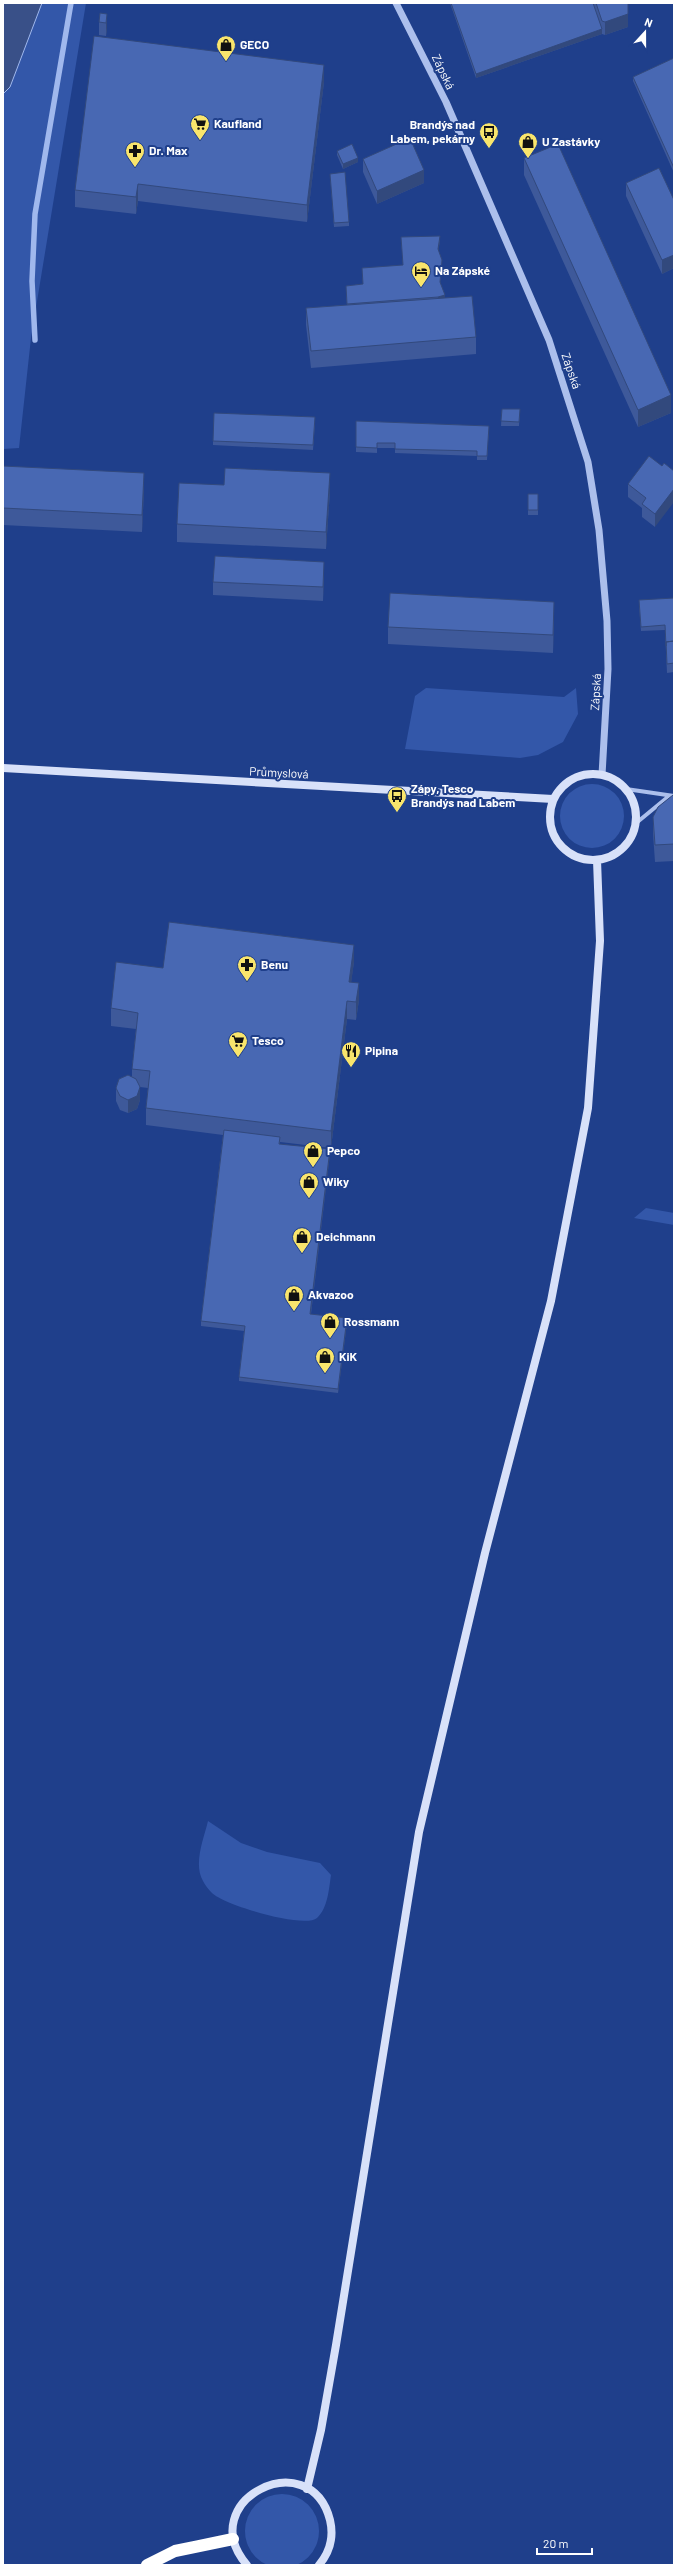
<svg xmlns="http://www.w3.org/2000/svg" width="677" height="2568" viewBox="0 0 677 2568" font-family="Barlow,sans-serif">
	<style>
		.green { fill: #3357a9 }
		.water { fill: #395088; stroke: #a0b8ed }
		.lines { fill: none; stroke-linecap: round; stroke-linejoin: round }
		.stream { stroke: #a0b8ed; stroke-width: 5.5 }
		.minor { stroke: #acbfec; stroke-width: 4 }
		.tertiary { stroke: #acbfec; stroke-width: 7 }
		.secondary { stroke: #d8e1f9; stroke-width: 8 }
		.motorway { stroke: #fff; stroke-width: 12 }
		.wall { fill: #3e599a }
		.shaded-wall { fill: #32497d }
		.building { fill: #4868b3; stroke: #32497d }
		.labels { text-anchor: middle; stroke-width: 4; stroke-linejoin: round; paint-order: stroke }
		.poi-label { font-size: 12px; font-weight: bold; fill: #fff; stroke: #1f3f8b; text-anchor: start }
		.street-label { font-size: 12px; fill: #fff; stroke: #1f3f8b }
	</style>
	<rect width="100%" height="100%" fill="#1f3f8b"/>
	<path class="green" d="M3 3H86L31 338 19 448 3 449Z
		M426 688 564 697 576 688 578 714 563 742 538 755 520 758 405 749 415 696Z
		M560 816a32 32 0 1 1 64 0a32 32 0 1 1-64 0Z
		M646 1208 674 1213V1225L634 1218Z
		M208 1821 241 1843 267 1852 320 1863 331 1875C329 1888 328 1908 317 1918 304 1929 224 1905 212 1893 209 1890 205 1885 203 1881 193 1864 204 1838 208 1821Z
		M245 2531a37 37 0 1 1 74 0a37 37 0 1 1-74 0Z"/>
	<path class="water" d="M3 3H42L10 87 3 94Z"/>
	<g class="lines">
		<path class="stream" d="M35 340 32 281 35 214 71 3"/>
		<path class="minor" d="M626 789 674 796
			M635 824 669 796"/>
		<path class="tertiary" d="M396 3 446 102 549 340 588 462 599 530 607 621 608 669 602 775"/>
		<path class="secondary" d="M3 768 553 799
			M550 817a43 43 0 1 1 86 0a43 43 0 1 1-86 0Z
			M307 2489 321 2430 336 2345 419 1832 485 1553 551 1301 588 1108 600 941 597 860
			M247 2565C192 2501 310 2442 330 2520 334 2537 330 2552 319 2565"/>
		<path class="motorway" d="M147 2565 175 2551 233 2539"/>
	</g>
	<path class="wall" d="M450 3H628V27L605 35 602 34 476 78Z
		M107 14V28L106 36 99 35V22Z
		M674 58V173L633 81V77Z
		M324 82 307 222 138 201 136 214 75 207V190Z
		M337 151 358 162 343 169 337 155Z
		M524 158 671 413 638 427 524 175Z
		M363 159 424 183 377 204 363 172Z
		M330 174 349 222V226L334 227Z
		M626 183 674 200V268L662 274 626 196Z
		M401 237 440 241 438 251 442 264 440 283 445 298 476 337V354L311 368 306 325V308L347 305 346 286 363 284 362 272 403 265Z
		M502 409H520L519 426H501Z
		M356 421 489 426 487 460H477V456L395 453V448H377V453L356 452Z
		M315 422 313 450 213 445V441Z
		M3 466 144 490 142 532 3 525Z
		M662 466 655 527 642 517V508L628 497V484Z
		M224 485 330 491 326 549 177 542V524Z
		M528 494H538V515H528Z
		M324 575 323 601 213 595V582Z
		M674 598V672L667 673 665 630 641 631 639 605Z
		M554 619 553 653 388 644V627Z
		M674 795V861L655 862 653 834V817Z
		M354 962 351 982 359 1000 356 1020 347 1019 331 1148 280 1142V1144L330 1154 311 1314 347 1323 338 1393 239 1381V1377L244 1331 201 1326V1321L223 1135 146 1125V1108L148 1088 140 1087V1100L137 1109 128 1113 120 1110 116 1101V1088L132 1077V1069L136 1029 111 1026V1008L163 968Z"/>
	<path class="shaded-wall" d="M628 3V27L605 35V22Z
		M107 14V28L106 36V23Z
		M602 29V34L476 78V74Z
		M324 65V82L307 222V205Z
		M358 158V162L343 169V164Z
		M424 170V183L377 204V191Z
		M138 184V201L136 214V197Z
		M440 236V241L438 254V249Z
		M674 255V268L662 274V260Z
		M445 295V299L438 302V297Z
		M671 395V413L638 427V410Z
		M144 473V490L142 532V515Z
		M330 473V491L326 549V532Z
		M674 489V502L655 527V514Z
		M324 562V575L323 601V587Z
		M554 602V619L553 653V635Z
		M354 945V962L349 999V982Z
		M359 983V1000L356 1020V1002Z
		M347 1001V1019L331 1148V1131Z
		M140 1087V1100L137 1109 128 1113V1100Z
		M330 1149V1154L310 1318V1314Z
		M347 1318V1323L338 1393V1389Z"/>
	<path class="building" d="M451 3H593L602 29 476 74Z
		M596 3H628V14L605 22 602 21Z
		M100 13 107 14 106 23 99 22Z
		M94 36 324 65 307 205 138 184 136 197 75 190Z
		M674 58V168L633 77Z
		M410 138 424 170 377 191 363 159Z
		M352 144 358 158 343 164 337 151Z
		M558 144 671 395 638 410 524 158Z
		M659 168 674 200V255L662 260 626 183Z
		M345 172 349 222 334 223 330 174Z
		M440 236 438 249 442 260 440 282 445 295 438 297 347 304 346 286 363 284 362 268 403 265 401 237Z
		M472 296 476 337 311 351 306 308Z
		M502 409H520L519 422 501 421Z
		M214 413 315 417 313 445 213 441Z
		M356 421 489 426 487 456H477V451L395 449V443H377V448L356 447Z
		M649 456 662 466 664 463 674 471V489L655 514 642 504 646 498 628 484Z
		M3 466 144 473 142 515 3 508Z
		M225 468 330 473 326 532 177 524 179 483 224 485Z
		M528 494H538V510H528Z
		M215 556 324 562 323 587 213 582Z
		M390 593 554 602 553 635 388 627Z
		M674 598V641L666 642V646L665 625 641 627 639 600Z
		M674 641V663L667 664 666 642Z
		M673 795H674V844L655 845 653 817 658 807Z
		M169 922 354 945 349 982 359 983 356 1002 347 1001 331 1131 146 1108 150 1071 132 1069 138 1013 111 1008 116 962 163 968Z
		M128 1075 136 1079 140 1087 137 1096 128 1100 120 1096 116 1088 119 1079Z
		M224 1130 280 1137 279 1144 330 1149 310 1314 347 1318 338 1389 239 1377 245 1326 201 1321Z"/>
	<defs>
		<g id="shop-pin" transform="scale(1)"><path d="M0 17L-7.5 6A9.5 9.5 0 1 1 7.5 6Z" fill="#f9e56c" stroke="#1f3f8b"/><path d="M-5-2.5h2.3a2.7 3.5 0 0 1 5.4 0H5L5.5 6h-11ZM-1.5-2.5h3a1.5 2.3 0 0 0-3 0Z" fill="#111"/></g>
		<g id="supermarket-pin" transform="scale(1)"><path d="M0 17L-7.5 6A9.5 9.5 0 1 1 7.5 6Z" fill="#f9e56c" stroke="#1f3f8b"/><path d="M-6-5.5h2.5l.6 2H6L4.5 2H-2.5L-4.4-4H-6ZM-1.5 3.2a1.3 1.3 0 1 0 .1 0ZM3 3.2a1.3 1.3 0 1 0 .1 0Z" fill="#111"/></g>
		<g id="bus-pin" transform="scale(1)"><path d="M0 17L-7.5 6A9.5 9.5 0 1 1 7.5 6Z" fill="#f9e56c" stroke="#1f3f8b"/><path d="M-5-6H5V4H4V6H2V4H-2V6H-4V4H-5ZM-3.5-4V0h7V-4ZM-3.5 1.2v1.5H-2V1.2ZM2 1.2v1.5H3.5V1.2Z" fill="#111"/></g>
		<g id="pharmacy-pin" transform="scale(1)"><path d="M0 17L-7.5 6A9.5 9.5 0 1 1 7.5 6Z" fill="#f9e56c" stroke="#1f3f8b"/><path d="M-2-6h4v4h4v4h-4v4h-4v-4h-4v-4h4Z" fill="#111"/></g>
		<g id="hotel-pin" transform="scale(1)"><path d="M0 17L-7.5 6A9.5 9.5 0 1 1 7.5 6Z" fill="#f9e56c" stroke="#1f3f8b"/><path d="M-6-4.5h1.5V1H6V5H4.5V3h-9V5H-6ZM-4 0a1.8 1.8 0 1 1 3.6 0ZM.5 0V-2.5h3Q6-2.5 6 0Z" fill="#111"/></g>
		<g id="restaurant-pin" transform="scale(1)"><path d="M0 17L-7.5 6A9.5 9.5 0 1 1 7.5 6Z" fill="#f9e56c" stroke="#1f3f8b"/><path d="M-5-6h1v4h1v-4h1v4h1v-4h1v5L-1.5 .5V6h-2V.5L-5-1ZM5-6V6H3V1.5H1.5Q1.5-4 5-6Z" fill="#111"/></g>
	</defs>
	<g fill-rule="evenodd">
		<use href="#shop-pin" x="226" y="45"/>
		<use href="#supermarket-pin" x="200" y="124"/>
		<use href="#bus-pin" x="489" y="132"/>
		<use href="#shop-pin" x="528" y="142"/>
		<use href="#pharmacy-pin" x="135" y="151"/>
		<use href="#hotel-pin" x="421" y="271"/>
		<use href="#bus-pin" x="397" y="796"/>
		<use href="#pharmacy-pin" x="247" y="965"/>
		<use href="#supermarket-pin" x="238" y="1041"/>
		<use href="#restaurant-pin" x="351" y="1051"/>
		<use href="#shop-pin" x="313" y="1151"/>
		<use href="#shop-pin" x="309" y="1182"/>
		<use href="#shop-pin" x="302" y="1237"/>
		<use href="#shop-pin" x="294" y="1295"/>
		<use href="#shop-pin" x="330" y="1322"/>
		<use href="#shop-pin" x="325" y="1357"/>
	</g>
	<g class="labels">
		<g class="poi-label">
			<text x="240" y="49">GECO</text>
			<text x="214" y="128">Kaufland</text>
			<text x="475" y="129" text-anchor="end">Brandýs nad<tspan x="475" dy="14">Labem, pekárny</tspan></text>
			<text x="542" y="146">U Zastávky</text>
			<text x="149" y="155">Dr. Max</text>
			<text x="435" y="275">Na Zápské</text>
			<text x="411" y="793">Zápy, Tesco<tspan x="411" dy="14">Brandýs nad Labem</tspan></text>
			<text x="261" y="969">Benu</text>
			<text x="252" y="1045">Tesco</text>
			<text x="365" y="1055">Pipina</text>
			<text x="327" y="1155">Pepco</text>
			<text x="323" y="1186">Wiky</text>
			<text x="316" y="1241">Deichmann</text>
			<text x="308" y="1299">Akvazoo</text>
			<text x="344" y="1326">Rossmann</text>
			<text x="339" y="1361">KiK</text>
		</g>
		<g class="street-label">
			<text transform="translate(443 72) rotate(65)" y="4">Zápská</text>
			<text transform="translate(571 371) rotate(71)" y="4">Zápská</text>
			<text transform="translate(596 692) rotate(-87)" y="4">Zápská</text>
			<text transform="translate(279 773) rotate(3)" y="4">Průmyslová</text>
		</g>
	</g>
	<rect width="677" height="2568" fill="none" stroke="#ffffff" stroke-width="8"/>
	<g transform="translate(645 32) rotate(21)" stroke="#1f3f8b" stroke-width="3" paint-order="stroke">
	<path d="M0-3L7 15L0 10L-7 15Z" fill="#ffffff"/>
	<text y="-6" font-size="11" font-weight="bold" text-anchor="middle" fill="#ffffff">N</text>
	</g>
	<path d="M537 2548v6h55v-6" fill="none" stroke="#ffffff" stroke-width="2"/>
	<text x="543" y="2548" font-size="12" fill="#ffffff" stroke="#1f3f8b" stroke-width="3" paint-order="stroke">20 m</text>
</svg>
